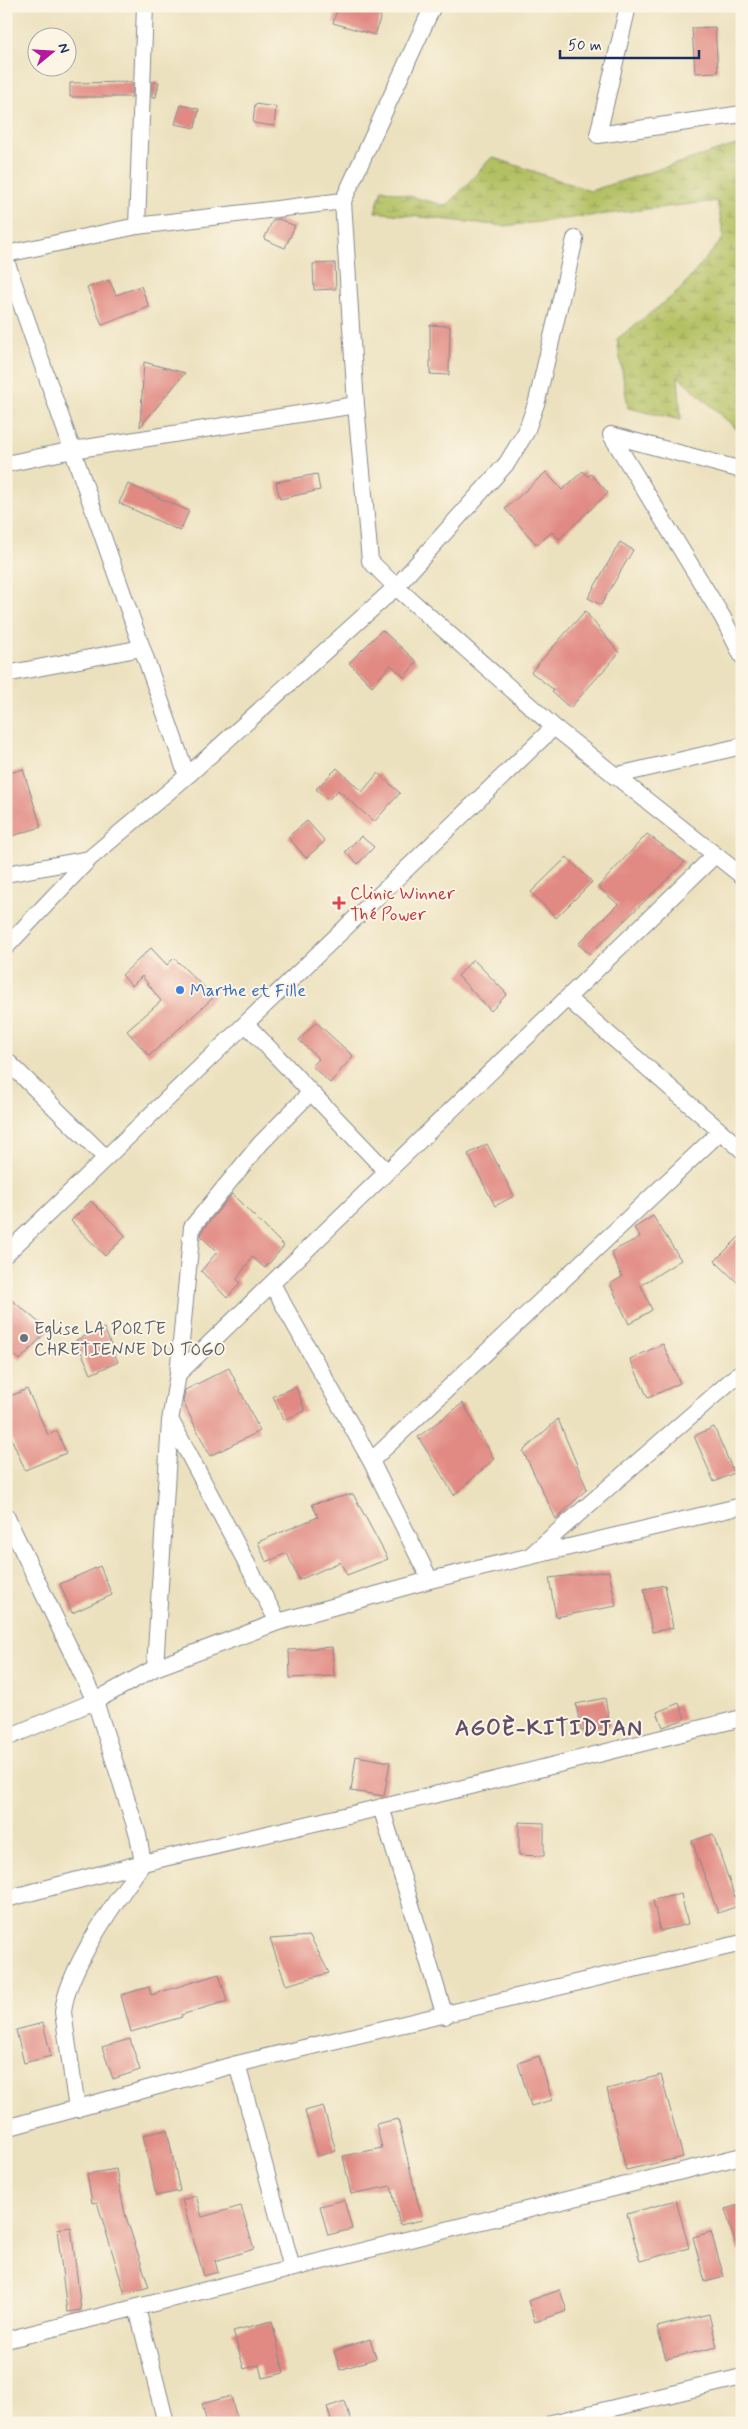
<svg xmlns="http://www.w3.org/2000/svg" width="748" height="2429" viewBox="0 0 748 2429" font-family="Mynerve,sans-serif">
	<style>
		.wetland { fill: url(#wetland-marsh); stroke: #687860 }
		.building { fill: #e18a83 }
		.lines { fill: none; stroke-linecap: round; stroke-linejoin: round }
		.street-casing { stroke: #84888e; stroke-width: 18 }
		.street { stroke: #fff; stroke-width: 16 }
		.health-dot { fill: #e0444e; stroke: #fcf5e5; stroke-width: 2 }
		.shop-dot { fill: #3f7fe0; stroke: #fcf5e5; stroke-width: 2 }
		.worship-dot { fill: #6b7280; stroke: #fcf5e5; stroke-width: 2 }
		.labels { text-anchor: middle; stroke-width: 4; stroke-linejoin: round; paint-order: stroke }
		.health-label { font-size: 18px; fill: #be3a42; stroke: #fcf5e5; text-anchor: start }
		.shop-label { font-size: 18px; fill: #366cbe; stroke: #fcf5e5; text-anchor: start }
		.worship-label { font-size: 18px; fill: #5b616d; stroke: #fcf5e5; text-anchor: start }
		.district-label { font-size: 22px; font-weight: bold; letter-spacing: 1px; fill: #604f6b; stroke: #fcf5e5 }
	</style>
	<defs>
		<pattern id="wetland-marsh" width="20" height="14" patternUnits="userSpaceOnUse" patternTransform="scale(1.25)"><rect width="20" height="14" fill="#b4c163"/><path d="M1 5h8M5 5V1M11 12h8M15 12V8" fill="none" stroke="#929d55"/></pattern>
	</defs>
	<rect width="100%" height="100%" fill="#fcf5e5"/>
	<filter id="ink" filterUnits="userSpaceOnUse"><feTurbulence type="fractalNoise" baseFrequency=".02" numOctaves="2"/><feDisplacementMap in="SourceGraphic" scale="10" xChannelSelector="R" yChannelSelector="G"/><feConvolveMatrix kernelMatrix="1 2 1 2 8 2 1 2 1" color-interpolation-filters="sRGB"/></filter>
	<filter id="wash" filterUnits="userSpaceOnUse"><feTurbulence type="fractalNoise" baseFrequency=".0096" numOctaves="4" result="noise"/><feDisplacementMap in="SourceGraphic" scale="20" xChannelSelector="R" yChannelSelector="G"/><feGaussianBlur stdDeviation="1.12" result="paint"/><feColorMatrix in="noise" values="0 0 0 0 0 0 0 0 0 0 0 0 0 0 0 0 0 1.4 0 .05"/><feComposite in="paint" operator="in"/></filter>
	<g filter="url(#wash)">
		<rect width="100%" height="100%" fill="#ece1be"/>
		<path class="wetland" d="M742 143V434L678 376 681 420 628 408 617 339 679 291 724 237 717 201 504 226 375 212 382 189 447 206 492 157 590 191Z"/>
		<g id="blocks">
			<path class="building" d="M338 6H362L382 12 375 35 333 23Z
				M715 27 718 72 695 73 692 28Z
				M132 82V97H70V83Z
				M152 82H159L156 97H152Z
				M255 104 276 107 274 126 253 123Z
				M181 105 199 109 195 128 175 124Z
				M279 219 295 226 285 248 264 239 273 220Z
				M335 263 336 289 314 290 313 264Z
				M109 280 116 295 141 286 149 307 102 325 87 288Z
				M430 325 450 326 449 375 430 374Z
				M144 362 185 373 140 427Z
				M583 471 588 477 591 474 608 493 559 539 552 532 537 545 505 509 546 472 562 490Z
				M317 474 320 490 280 499 276 482Z
				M128 484 189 511 180 531 119 503Z
				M620 542 633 550 601 605 588 598Z
				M585 611 619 653 570 708 552 692 554 690 531 672Z
				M382 630 417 662 404 677 391 665 372 686 349 663Z
				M337 768 362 792 378 773 400 793 374 822 338 790 328 800 316 789Z
				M23 769 41 827 6 838V774Z
				M307 821 325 841 306 858 288 837Z
				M647 834 685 862 590 954 578 944 618 904 598 887Z
				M361 836 374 847 358 864 345 852Z
				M567 857 592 882 556 918 531 892Z
				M151 948 167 965 174 958 214 997 149 1056 127 1031 161 1001 142 976 132 986 122 975Z
				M473 959 507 994 491 1011 458 976Z
				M316 1022 353 1056 330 1083 312 1066 319 1059 299 1040Z
				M487 1144 514 1196 495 1206 468 1154Z
				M232 1194 284 1246 265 1268 252 1257 237 1279 240 1283 227 1298 201 1271 217 1252 201 1236 202 1231Z
				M91 1201 126 1236 105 1256 71 1221Z
				M653 1216 681 1260 641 1285 652 1310 629 1324 610 1284 622 1277 611 1252 640 1237 634 1228Z
				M742 1234V1287L715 1261Z
				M6 1295 48 1330 20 1360 6 1346Z
				M104 1328 118 1362 91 1374 76 1340Z
				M663 1344 680 1383 648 1398 630 1359Z
				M229 1368 260 1431 210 1456 183 1402 185 1390Z
				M296 1387 305 1411 283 1420 273 1396Z
				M27 1389 48 1435 57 1431 66 1453 25 1470 6 1426V1398Z
				M463 1403 494 1459 454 1495 418 1437Z
				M558 1419 587 1489 556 1519 523 1451Z
				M714 1427 734 1473 714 1482 694 1436Z
				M353 1494 388 1559 347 1575 340 1562 299 1580 287 1553 266 1562 258 1542 318 1517 312 1504Z
				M100 1566 112 1595 72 1613 60 1584Z
				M609 1571 616 1606 556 1617 549 1578Z
				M665 1585 673 1628 652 1632 644 1589Z
				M332 1647 334 1676 290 1678 289 1650Z
				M605 1698 610 1726 581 1731 576 1704Z
				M679 1703 685 1719 663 1727 657 1712Z
				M356 1756 390 1762 384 1796 351 1791Z
				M519 1822 544 1823V1856L519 1855Z
				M713 1834 738 1906 718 1913 692 1841Z
				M681 1894 688 1924 660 1931 653 1900Z
				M310 1936 329 1973 286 1985 270 1939Z
				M219 1974 227 2001 181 2015 182 2017 131 2032 121 1995 149 1987 151 1995Z
				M43 2023 51 2056 24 2063 16 2030Z
				M130 2039 140 2070 113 2079 102 2047Z
				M539 2056 552 2100 531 2106 518 2063Z
				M661 2075 683 2157 626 2170 607 2089Z
				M323 2106 336 2151 318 2156 305 2111Z
				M398 2119 422 2220 400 2225 391 2186 351 2194 343 2156 382 2148 376 2124Z
				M167 2130 180 2191 156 2196 143 2135Z
				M116 2169 125 2214 149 2287 125 2294 97 2202 92 2203 87 2174Z
				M196 2196 202 2217 241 2206 254 2249 215 2261 218 2272 204 2276 182 2200Z
				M344 2200 352 2229 328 2235 320 2206Z
				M676 2200 689 2248 640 2261 627 2214Z
				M742 2204V2251H738L725 2209Z
				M71 2227 81 2310 67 2312 57 2229Z
				M711 2232 724 2277 705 2282 693 2237Z
				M560 2290 567 2311 535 2322 528 2301Z
				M709 2314 717 2347 666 2359 657 2327Z
				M272 2321 284 2373 262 2378 259 2365 244 2369 233 2331Z
				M370 2339 376 2358 340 2370 334 2351Z
				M231 2396 238 2423H207L202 2404Z
				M345 2401 352 2423H332L327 2407Z"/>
		</g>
	</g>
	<g filter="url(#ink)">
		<use href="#blocks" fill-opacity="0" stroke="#84888e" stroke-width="1"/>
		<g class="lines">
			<g class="street-casing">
				<path id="street" d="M433 6 343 201 356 405 370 561 396 587 507 463 526 432 537 401 575 239
					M628 6 598 135 742 114
					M137 226 343 201
					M6 254 137 226 145 6
					M6 261 187 776
					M611 435 723 618 742 656
					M611 435 742 470
					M6 464 73 450 356 405
					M6 674 142 648
					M614 776 742 746
					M6 874 89 859
					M6 947 89 859 187 776 396 587 554 727 742 876
					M567 998 742 1150
					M246 1024 387 1172
					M6 1060 106 1158
					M6 1254 554 727
					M272 1284 371 1461 430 1580
					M178 1374 715 855
					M171 1421 278 1622
					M371 1461 720 1132
					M6 1516 95 1701 138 1835 143 1863C117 1899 67 1969 63 2012L77 2109
					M531 1555 742 1371
					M155 1668 170 1421 178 1374 192 1227 261 1143 311 1092
					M6 1738 95 1701 155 1668 278 1622 430 1580 742 1506
					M381 1807 445 2016
					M6 1899 143 1863 455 1790 742 1718
					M237 2064 292 2268
					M6 2128 237 2064 742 1943
					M137 2308 166 2423
					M6 2340 742 2156
					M552 2423 742 2377"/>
			</g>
			<use href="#street" class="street"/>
		</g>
	</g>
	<path class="health-dot" d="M336.5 895.5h5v5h5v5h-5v5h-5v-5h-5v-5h5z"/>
	<circle class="shop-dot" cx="180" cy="990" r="5"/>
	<circle class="worship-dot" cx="24" cy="1338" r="5"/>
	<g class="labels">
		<g class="health-label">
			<text x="350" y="899">Clinic Winner<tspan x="350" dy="21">Thé Power</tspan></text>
		</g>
		<g class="shop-label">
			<text x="190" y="996">Marthe et Fille</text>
		</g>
		<g class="worship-label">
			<text x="34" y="1334">Eglise LA PORTE<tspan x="34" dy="21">CHRETIENNE DU TOGO</tspan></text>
		</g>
		<g class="district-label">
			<text x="549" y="1735">AGOÈ-KITIDJAN</text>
		</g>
	</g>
	<rect width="748" height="2429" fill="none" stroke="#fcf5e5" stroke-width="25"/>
	<g transform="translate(52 52) rotate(72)"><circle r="24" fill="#fcf5e5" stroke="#a2a6af"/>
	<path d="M0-4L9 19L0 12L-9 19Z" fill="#b5179e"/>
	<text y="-8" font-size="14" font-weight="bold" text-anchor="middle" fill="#1b2f5e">N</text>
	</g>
	<path d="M560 50v8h139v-8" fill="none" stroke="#1b2f5e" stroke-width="2.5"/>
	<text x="568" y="50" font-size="15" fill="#1b2f5e" stroke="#fcf5e5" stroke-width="4" paint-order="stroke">50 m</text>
</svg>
